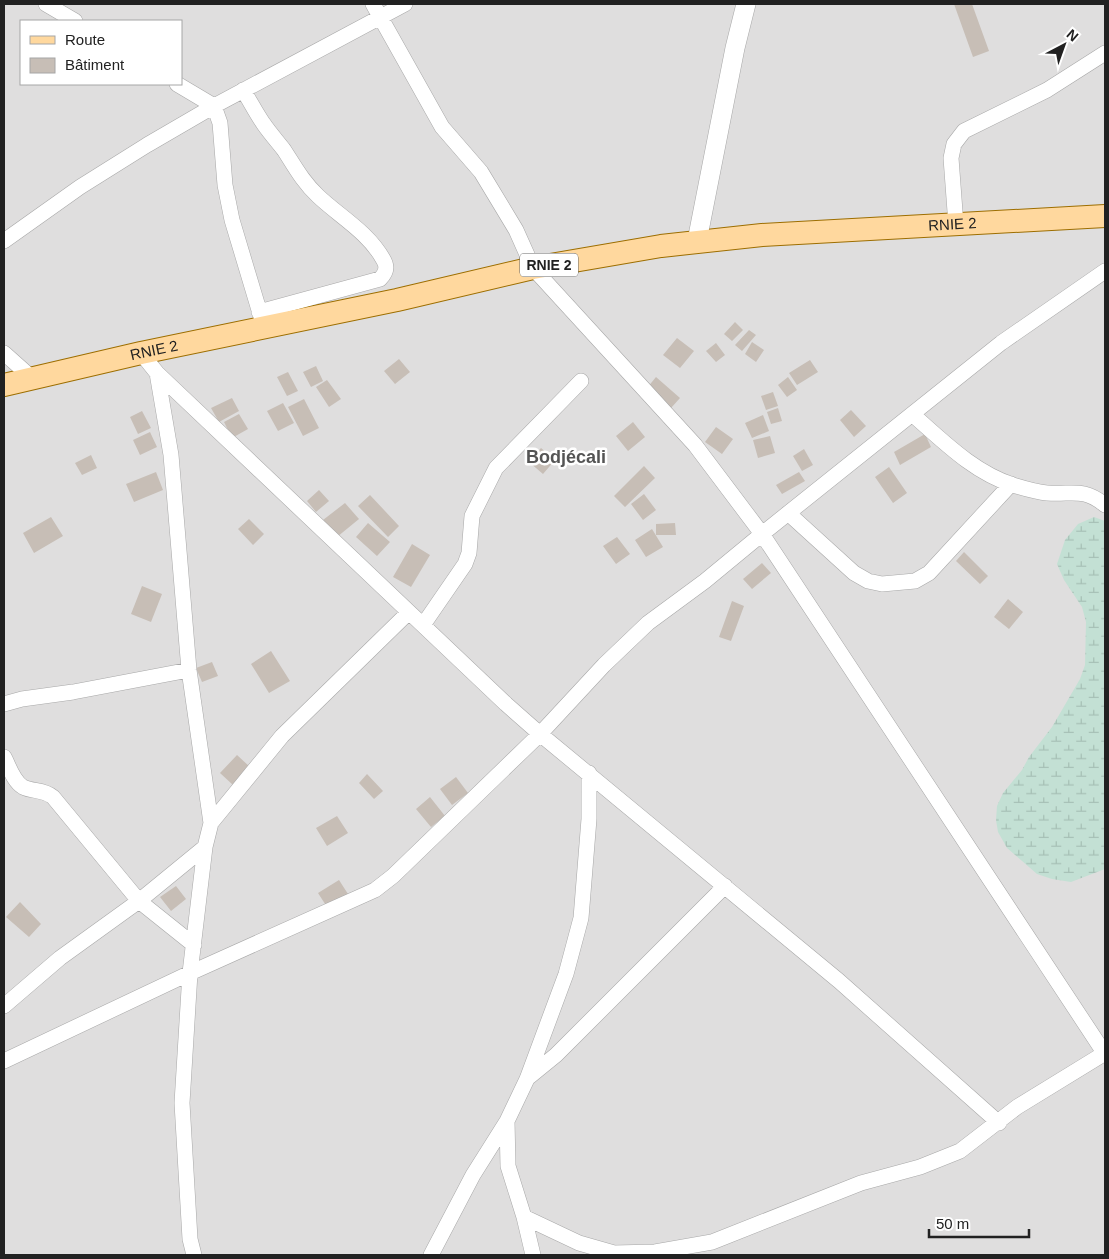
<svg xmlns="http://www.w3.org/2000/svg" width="1109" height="1259" viewBox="0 0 1109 1259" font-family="Arial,sans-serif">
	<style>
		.residential { fill: #dfdede; fill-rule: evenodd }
		.wetland { fill: url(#wetland-marsh) }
		.building { fill: #c7beb6 }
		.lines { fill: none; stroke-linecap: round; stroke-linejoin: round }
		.minor-casing { stroke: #a8a8a8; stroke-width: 16 }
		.tertiary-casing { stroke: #a8a8a8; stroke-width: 20 }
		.primary-casing { stroke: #9d6e00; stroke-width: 24 }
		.minor { stroke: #fff; stroke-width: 15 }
		.tertiary { stroke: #fff; stroke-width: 19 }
		.primary { stroke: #ffd89e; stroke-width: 22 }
		.labels { text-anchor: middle; stroke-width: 5; stroke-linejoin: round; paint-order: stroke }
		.shield { fill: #fff; stroke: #646464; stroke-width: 1 }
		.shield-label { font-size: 14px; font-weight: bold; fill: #212121 }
		.street-label { font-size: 15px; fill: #212121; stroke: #fff }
		.quarter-label { font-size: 18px; font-weight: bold; fill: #545454; stroke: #fff }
	</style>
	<defs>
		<pattern id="wetland-marsh" width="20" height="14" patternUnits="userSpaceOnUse" patternTransform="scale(1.25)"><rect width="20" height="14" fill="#c3e0d4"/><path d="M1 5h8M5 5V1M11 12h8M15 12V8" fill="none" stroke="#a7c0b6"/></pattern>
	</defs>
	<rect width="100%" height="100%" fill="#f1eee7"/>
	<path class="residential" d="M4 4H1105V1255H4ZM21 21H181V84H21Z"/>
	<path class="wetland" d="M1094 517 1105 521V869L1071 882 1052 879 1037 874 1007 848 998 832 996 820 997 806 1003 793 1022 770 1029 757 1052 727 1080 679 1085 665 1086 622 1082 607 1064 580 1057 564 1065 540 1078 524Z"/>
	<path class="building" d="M954 4H972L989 51 973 57Z
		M735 322 743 330 732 341 724 334Z
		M749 330 756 335 742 351 735 345Z
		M677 338 694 351 680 368 663 355Z
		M752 342 764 350 756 362 745 354Z
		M716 343 725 355 716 362 706 351Z
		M399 359 410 372 395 384 384 371Z
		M810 360 818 372 797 385 789 373Z
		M316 366 323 381 311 387 303 372Z
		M288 372 298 391 287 396 277 377Z
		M656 377 680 398 671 408 647 388Z
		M788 377 797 390 787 397 778 385Z
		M327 380 341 399 329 407 316 387Z
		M773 392 778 406 766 410 761 396Z
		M232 398 239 411 219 422 211 408Z
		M304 399 319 428 303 436 288 407Z
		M283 403 294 423 278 431 267 411Z
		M778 408 782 421 771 424 767 412Z
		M851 410 866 426 854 437 840 420Z
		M142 411 151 428 138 434 130 417Z
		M239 414 248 429 232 438 224 422Z
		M763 415 769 431 752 438 745 423Z
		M633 422 645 437 628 451 616 436Z
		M716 427 733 439 722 454 705 442Z
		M150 432 157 447 140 455 133 440Z
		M925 434 931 447 900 465 894 452Z
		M770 436 775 453 758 458 753 440Z
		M541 448 555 460 543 474 529 462Z
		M804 449 813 465 802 471 793 456Z
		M91 455 97 468 82 475 75 463Z
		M644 466 655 478 625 507 614 496Z
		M889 467 907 493 893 503 875 477Z
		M156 472 163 490 134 502 126 484Z
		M799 472 805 481 782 494 776 485Z
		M319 490 329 501 316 512 307 501Z
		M644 494 656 510 643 520 631 504Z
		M370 495 399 526 388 537 358 506Z
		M345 503 359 519 337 537 323 520Z
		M51 517 63 536 34 553 23 533Z
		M249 519 264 534 253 545 238 529Z
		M368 523 390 542 377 556 356 537Z
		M675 523 676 535H656V524Z
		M652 529 663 547 646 557 635 540Z
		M617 537 630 554 616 564 603 546Z
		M412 544 430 555 411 587 393 577Z
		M964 552 988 576 980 584 956 561Z
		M762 563 771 573 752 589 743 579Z
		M142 586 162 594 151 622 131 614Z
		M1008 599 1023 612 1009 629 994 617Z
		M732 601 744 606 731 641 719 637Z
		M271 651 290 681 269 693 251 664Z
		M212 662 218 676 202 682 196 668Z
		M237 755 250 767 233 785 220 773Z
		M367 774 383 791 374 799 359 783Z
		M456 777 468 793 452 805 440 789Z
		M430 797 445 816 431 827 416 809Z
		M337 816 348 833 327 846 316 828Z
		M339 880 348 894 327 907 318 893Z
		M176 886 186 899 171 911 160 897Z
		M20 902 41 924 29 937 6 917Z"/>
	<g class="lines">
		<g class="minor-casing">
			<path id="minor" d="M46 4 75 21
				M373 4 442 127 481 172 516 230 533 268 695 445 762 534 1105 1054
				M177 84 214 106 220 123 225 185 232 220 262 320
				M243 90C250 101 256 113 263 123 269 132 277 141 284 150 295 167 303 182 318 196 339 216 368 232 383 259 388 267 386 273 380 279L259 312
				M956 225 951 158 954 144 964 131 1047 90 1105 53
				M4 241 80 187 147 145 214 106 405 4
				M4 353 32 378
				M141 353 157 373 506 704 540 734 839 981 999 1123
				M157 373 171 455 189 670 211 823 205 847 190 973 182 1103 190 1239 194 1255
				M912 414C943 441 973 472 1013 485 1023 488 1036 492 1047 493 1072 495 1083 487 1105 505
				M788 513 854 573 868 581 882 584 915 581 929 573 1011 484
				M423 625 465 564 469 553 472 516 496 468 581 381
				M4 704 22 699 73 692 189 670
				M4 757C9 766 13 781 23 787 33 792 43 789 53 797L139 901 194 945
				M211 823 282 736 409 612
				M4 1006 60 958 139 901 205 847
				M4 1061 190 973 375 890 393 876 540 734 604 665 648 623 705 581 762 534 1001 343 1105 271
				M529 1077 556 1055 725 886
				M507 1121 508 1166 524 1217 533 1255
				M524 1217 579 1243 614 1253 655 1252 712 1242 861 1183 920 1167 960 1151 1017 1107 1105 1053
				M431 1255 473 1175 507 1121 527 1079 566 974 581 918 589 819V773"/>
		</g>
		<g class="tertiary-casing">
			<path id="tertiary" d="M697 241 735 48 746 4"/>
		</g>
		<g class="primary-casing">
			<g id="primary">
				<path id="s1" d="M4 385 141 353 397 300 533 268 661 246 762 235 1105 216"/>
			</g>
		</g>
		<use href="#minor" class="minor"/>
		<use href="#tertiary" class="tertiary"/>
		<use href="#primary" class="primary"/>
	</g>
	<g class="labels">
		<rect class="shield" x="520" y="253.5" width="58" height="23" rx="4"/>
		<g class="shield-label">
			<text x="549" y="270">RNIE 2</text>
		</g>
		<g class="street-label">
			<text dy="5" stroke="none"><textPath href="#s1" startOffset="964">RNIE 2</textPath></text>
			<text dy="5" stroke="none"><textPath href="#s1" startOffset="154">RNIE 2</textPath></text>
		</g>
		<g class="quarter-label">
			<text x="566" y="463">Bodjécali</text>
		</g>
	</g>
	<rect width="1109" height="1259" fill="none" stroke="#212121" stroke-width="10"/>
	<rect x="20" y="20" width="162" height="65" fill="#ffffff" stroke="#a6a6a6"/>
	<rect x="30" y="36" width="25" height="8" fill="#ffd89e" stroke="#a6a6a6"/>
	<text x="65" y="45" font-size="15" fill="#212121">Route</text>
	<rect x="30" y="58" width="25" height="15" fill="#c7beb6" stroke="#a6a6a6"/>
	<text x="65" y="70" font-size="15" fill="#212121">Bâtiment</text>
	<g transform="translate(1064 45) rotate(41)" stroke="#ffffff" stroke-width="4" paint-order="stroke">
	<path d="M0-4L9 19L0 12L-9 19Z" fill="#212121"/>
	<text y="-8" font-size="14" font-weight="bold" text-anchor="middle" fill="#212121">N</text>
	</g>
	<path d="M929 1229v8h100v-8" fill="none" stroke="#212121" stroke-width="2.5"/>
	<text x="936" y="1229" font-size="15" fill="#212121" stroke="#ffffff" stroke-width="4" paint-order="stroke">50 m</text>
</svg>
